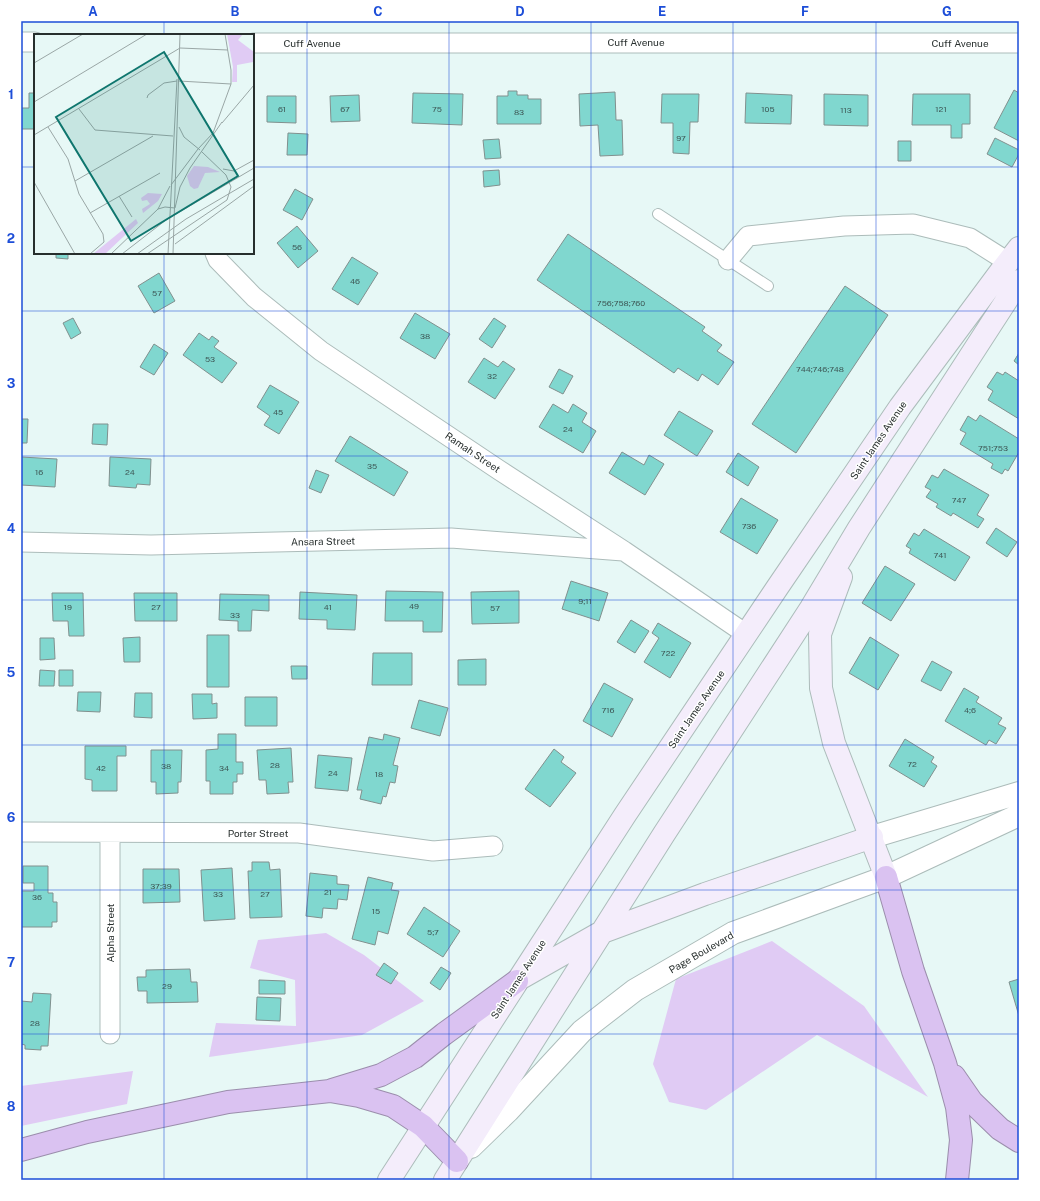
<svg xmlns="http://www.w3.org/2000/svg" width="1040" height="1201" viewBox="0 0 1040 1201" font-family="'Public Sans',sans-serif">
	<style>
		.green { fill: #e0cbf4 }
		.building { fill: #80d7cf; stroke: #81908e }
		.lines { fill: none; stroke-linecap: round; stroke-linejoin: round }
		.service-casing { stroke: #acbcba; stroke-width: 12 }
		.minor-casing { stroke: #acbcba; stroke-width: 21 }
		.tertiary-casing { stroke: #acbcba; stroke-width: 24 }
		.secondary-casing { stroke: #acbcba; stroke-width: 24 }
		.motorway-casing { stroke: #9b8eac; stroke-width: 24 }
		.service { stroke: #fff; stroke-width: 10 }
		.minor { stroke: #fff; stroke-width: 19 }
		.tertiary { stroke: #fff; stroke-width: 22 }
		.secondary { stroke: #f4edfb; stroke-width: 22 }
		.motorway { stroke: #dac2f1; stroke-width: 22 }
		.grid { fill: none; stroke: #1d4ed8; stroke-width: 1; stroke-opacity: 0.55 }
		.labels { text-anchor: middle; stroke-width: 3; stroke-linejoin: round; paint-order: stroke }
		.number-label { font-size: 8px; fill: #3d5856 }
		.street-label { font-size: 10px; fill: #272e2d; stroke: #fff }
		.inset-road { fill: none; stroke: #9aa7a6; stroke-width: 1 }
		.view { fill: #0f766e; fill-opacity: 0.15; stroke: #0f766e; stroke-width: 2 }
		.inset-edge { fill: none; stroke: #272e2d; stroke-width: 2 }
		.neatline { fill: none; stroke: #1d4ed8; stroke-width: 1.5 }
		.grid-label { font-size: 13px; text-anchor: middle; font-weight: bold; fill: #1d4ed8 }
	</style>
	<rect width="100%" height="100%" fill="#e7f8f6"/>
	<path class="green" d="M326 933 364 955 424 1001 362 1035 209 1057 216 1023 296 1026 295 980 250 968 258 940Z
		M772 941 864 1006 928 1097 817 1035 706 1110 669 1102 653 1064 676 979Z
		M133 1071 127 1104 21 1126V1086Z"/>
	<path class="building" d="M1014 90 1019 93V141L994 128Z
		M508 91H517V95H528V99H541V124H497V96H508Z
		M615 92 616 120H622L623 155 600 156 598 125 580 126 579 94Z
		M29 93H35V129H21V108H29Z
		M413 93 463 94 462 125 412 123Z
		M746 93 792 95 791 124 745 123Z
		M662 94H699L698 122H690L689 154 673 153V123H661Z
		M824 94 868 95V126L824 125Z
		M913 94H970V124H962V138H951V125H912Z
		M359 95 360 121 331 122 330 96Z
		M267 96H296V123L267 122Z
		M288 133 308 134 307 155H287Z
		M995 138 1019 150V154L1012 167 987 154Z
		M499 139 501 158 485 159 483 140Z
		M898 141H911V161H898Z
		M499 170 500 185 484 187 483 171Z
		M295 189 313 199 302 220 283 210Z
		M297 226 318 251 298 268 277 243Z
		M568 234 705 327 702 331 722 345 717 351 734 362 718 385 702 374 698 381 678 368 674 373 537 280Z
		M56 253H68V259L56 258Z
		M352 257 378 273 358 305 332 289Z
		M159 273 175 301 154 313 138 286Z
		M845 286 888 315 796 453 752 424Z
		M415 313 450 334 435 359 400 338Z
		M73 318 81 333 71 339 63 323Z
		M494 318 506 326 492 348 479 339Z
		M199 333 209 340 212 336 219 341 214 347 237 363 222 383 183 355Z
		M154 344 168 353 154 375 140 367Z
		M1019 353V365L1014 361Z
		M484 358 498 367 503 361 515 369 495 399 468 382Z
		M559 369 573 376 563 394 549 387Z
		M997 372 1003 375 1005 372 1019 381V419L988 400 993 391 987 387Z
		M270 385 299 402 279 434 264 425 270 416 257 407Z
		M553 404 568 413 573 404 587 413 582 422 596 431 583 453 539 427Z
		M679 411 713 431 697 456 664 435Z
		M980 415 1019 439V452L1008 471 1005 469 1002 474 991 468 993 464 960 444 966 433 960 430 968 416 976 421Z
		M21 419H28L27 443H21Z
		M93 424H108L107 445 92 444Z
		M350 436 408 472 394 496 335 461Z
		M622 452 644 465 649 455 664 464 645 495 609 473Z
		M738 453 759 467 748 486 726 472Z
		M21 457 57 459 55 487 21 485Z
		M110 457 151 459 150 485 137 484 136 488 109 486Z
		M944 469 989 495 977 515 984 519 978 528 953 513 951 516 936 507 938 504 926 497 931 490 925 487 932 475 938 478Z
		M316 470 329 475 321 493 309 488Z
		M741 498 778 520 757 554 720 532Z
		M996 528 1017 542 1007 557 986 543Z
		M924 529 970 557 955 581 909 553 911 549 906 546 914 533 919 536Z
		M885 566 915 584 891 621 862 603Z
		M571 581 608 593 599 621 562 609Z
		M386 591 443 592 442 632H423V621H385Z
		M519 591V623L472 624 471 592Z
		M300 592 357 595 355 630 327 629V620L299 619Z
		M52 593H83L84 636H69L68 621H53Z
		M134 593H177V621H135Z
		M220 594 269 595V611L252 610 251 631H238V621L219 620Z
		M631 620 649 631 635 653 617 642Z
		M658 623 691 643 670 678 644 662 659 638 652 633Z
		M207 635H229V687H207Z
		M140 637V662H124L123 638Z
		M870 637 899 655 878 690 849 673Z
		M40 638H54L55 659 40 660Z
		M373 653H412V685H372Z
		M486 659V685H458V660Z
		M932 661 952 672 941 691 921 681Z
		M291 666H307V679H292Z
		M40 670 55 671 54 686H39Z
		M59 670H73V686H59Z
		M604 683 633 699 612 737 583 721Z
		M964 688 979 697 976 702 1002 718 998 724 1006 728 996 744 989 740 986 745 945 721Z
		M78 692H101L100 712 77 711Z
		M135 693H152V718L134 717Z
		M192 694H212V704L217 703V718L193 719Z
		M245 697H277V726H245Z
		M419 700 448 708 440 736 411 728Z
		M218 734H236V762H243V774H237V782H233V794H210V781H206V750L218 749Z
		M384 734 400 738 393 765 398 766 395 783 390 782 386 797 383 796 381 804 360 799 362 790H357L369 737 383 740Z
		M905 739 934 757 931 762 937 766 924 787 889 766Z
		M85 746H126V756H117V791H92V780L85 779Z
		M291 748 293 782H288L289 793 267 794 266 780H259L257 750Z
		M554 749 564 757 561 762 576 773 550 807 525 789Z
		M151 750H182L181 782H178V793L156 794V782H151Z
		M318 755 352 758 348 791 315 788Z
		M252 862H269L270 870 280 869 282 917 250 918 248 871H252Z
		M23 866H48V893H53V902H57V922H52V927H21V891H34V883H23Z
		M232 868 235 919 204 921 201 870Z
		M143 869H179L180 902 143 903Z
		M310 873 337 876V884L349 885 347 900 338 899 337 909 323 908 322 918 306 916Z
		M368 877 393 883 391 890 399 891 388 934 378 931 375 945 352 939Z
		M424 907 460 931 443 957 407 934Z
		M384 963 398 973 391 984 376 975Z
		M441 967 451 973 440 990 430 983Z
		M190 969 191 982H197L198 1002 147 1003V991H138L137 977H146V970Z
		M1019 979V1016L1009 982Z
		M259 980 285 981V994H259Z
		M33 993 51 994 48 1046H41V1050L25 1049V1045L21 1044V1001L32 1002Z
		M257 997 281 998 280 1021 256 1020Z"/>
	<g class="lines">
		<g class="service-casing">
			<path id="service" d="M658 214 768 286"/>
		</g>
		<g class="minor-casing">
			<path id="minor" d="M21 42H35
				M253 43H1019
				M215 253 218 260 254 297 321 351 499 470 624 551 746 634
				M728 260 748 236 844 226 913 224 970 238 1008 262
				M21 542 151 545 451 538 623 551
				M21 832 299 833 433 851 493 846
				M110 1034V833"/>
		</g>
		<g class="tertiary-casing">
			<path id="tertiary" d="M872 837 1019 793
				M471 1147 508 1111 582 1031 635 990 733 933 886 877 1019 815"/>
		</g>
		<g class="secondary-casing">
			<path id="secondary" d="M841 577 820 634 821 688 834 743 886 877
				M519 979 600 933 705 894 872 837
				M389 1180 625 815 777 588 900 407 1001 271 1019 248
				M445 1180 664 834 811 608 859 528 1019 281"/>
		</g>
		<g class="motorway-casing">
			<path id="motorway" d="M886 877 913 971 945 1063 957 1107 961 1140 957 1180
				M954 1076 972 1102 1000 1129 1019 1141
				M332 1090 381 1075 415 1057 444 1034 517 981
				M21 1150 87 1132 228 1102 330 1091 359 1096 393 1106 423 1126 457 1161"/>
		</g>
		<use href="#service" class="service"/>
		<use href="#minor" class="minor"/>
		<use href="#tertiary" class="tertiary"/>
		<use href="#secondary" class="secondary"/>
		<use href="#motorway" class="motorway"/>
	</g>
	<path class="grid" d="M164 21V35M307 21V1180M449 21V1180M591 21V1180M733 21V1180M876 21V1180M21 167H35M253 167H1019M164 253V1180M21 311H1019M21 456H1019M21 600H1019M21 745H1019M21 890H1019M21 1034H1019"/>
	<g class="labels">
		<g class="number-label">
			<text x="282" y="112">61</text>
			<text x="345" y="112">67</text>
			<text x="437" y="112">75</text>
			<text x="768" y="112">105</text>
			<text x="941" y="112">121</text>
			<text x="846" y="113">113</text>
			<text x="519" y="115">83</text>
			<text x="681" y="141">97</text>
			<text x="297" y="250">56</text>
			<text x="355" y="284">46</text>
			<text x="157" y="296">57</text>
			<text x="621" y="306">756;758;760</text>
			<text x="425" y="339">38</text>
			<text x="210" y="362">53</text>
			<text x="820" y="372">744;746;748</text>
			<text x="492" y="379">32</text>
			<text x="278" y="415">45</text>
			<text x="568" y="432">24</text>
			<text x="993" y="451">751;753</text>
			<text x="372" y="469">35</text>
			<text x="39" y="475">16</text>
			<text x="130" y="475">24</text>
			<text x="959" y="503">747</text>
			<text x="749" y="529">736</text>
			<text x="940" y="558">741</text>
			<text x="585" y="604">9;11</text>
			<text x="414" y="609">49</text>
			<text x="68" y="610">19</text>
			<text x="156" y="610">27</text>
			<text x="328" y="610">41</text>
			<text x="495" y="611">57</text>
			<text x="235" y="618">33</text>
			<text x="668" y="656">722</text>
			<text x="608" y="713">716</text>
			<text x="970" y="713">4;6</text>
			<text x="912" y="767">72</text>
			<text x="275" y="768">28</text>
			<text x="166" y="769">38</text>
			<text x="101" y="771">42</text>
			<text x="224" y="771">34</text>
			<text x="333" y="776">24</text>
			<text x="379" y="777">18</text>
			<text x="161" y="889">37;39</text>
			<text x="328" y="895">21</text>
			<text x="218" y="897">33</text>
			<text x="265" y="897">27</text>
			<text x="37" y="900">36</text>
			<text x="376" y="914">15</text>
			<text x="433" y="935">5;7</text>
			<text x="167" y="989">29</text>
			<text x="35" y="1026">28</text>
		</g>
		<g class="street-label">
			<text x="636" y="46">Cuff Avenue</text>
			<text x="312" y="47">Cuff Avenue</text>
			<text x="960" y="47">Cuff Avenue</text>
			<text transform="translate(878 440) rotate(-56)" y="4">Saint James Avenue</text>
			<text transform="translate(473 452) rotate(34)" y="4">Ramah Street</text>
			<text transform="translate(323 541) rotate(-1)" y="4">Ansara Street</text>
			<text transform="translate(696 709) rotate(-56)" y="4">Saint James Avenue</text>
			<text x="258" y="837">Porter Street</text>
			<text transform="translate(110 933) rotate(-90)" y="4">Alpha Street</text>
			<text transform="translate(701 952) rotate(-30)" y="4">Page Boulevard</text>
			<text transform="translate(518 979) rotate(-57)" y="4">Saint James Avenue</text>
		</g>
	</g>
	<g transform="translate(34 34)">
		<rect width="220" height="220" fill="#e7f8f6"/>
		<path d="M193 0H209L204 6 220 18 219 28 203 31V48H198L199 33ZM160 132 174 133 186 138 171 139 164 154 160 155 156 152 153 142ZM114 159 128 160 124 167 109 179 108 175 116 170 113 166 108 167 107 164ZM102 185 104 189 71 220H59Z" fill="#e0cbf4"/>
		<path class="inset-road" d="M0 29 49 0M145 47 197 50M113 64 114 61 130 49 143 47M0 68 113 0M45 75 61 96 139 102M188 89 220 51M14 93 34 125 45 160 69 200 70 208 56 220M145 93 150 103 166 116M179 99 197 50V36L191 0M0 101 146 14 194 16M164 115 179 99M189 135 200 137 220 126M41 147 119 102M0 148 41 220M137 151 164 115M85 162 98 183M141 174 146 153 156 134 188 88M124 175 136 152M56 179 126 139M141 210 220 152M77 220 124 175 131 173 141 174M88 220 132 186 220 134M103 220 152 185 220 145M113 220 193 166 197 153 192 141 168 118M134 220 143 45M139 220 146 0"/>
		<path class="view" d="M130 18 204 142 97 207 22 83Z"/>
		<rect width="220" height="220" class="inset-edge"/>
	</g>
	<rect width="1040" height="1201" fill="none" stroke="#ffffff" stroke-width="44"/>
	<rect x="22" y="22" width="996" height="1157" class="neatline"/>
	<g class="grid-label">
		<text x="93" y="16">A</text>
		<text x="235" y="16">B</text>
		<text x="378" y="16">C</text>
		<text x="520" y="16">D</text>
		<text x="662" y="16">E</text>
		<text x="805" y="16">F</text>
		<text x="947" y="16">G</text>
		<text x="11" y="99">1</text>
		<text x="11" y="243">2</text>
		<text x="11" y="388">3</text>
		<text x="11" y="533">4</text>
		<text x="11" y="677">5</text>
		<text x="11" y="822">6</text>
		<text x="11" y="967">7</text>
		<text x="11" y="1111">8</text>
	</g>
</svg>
